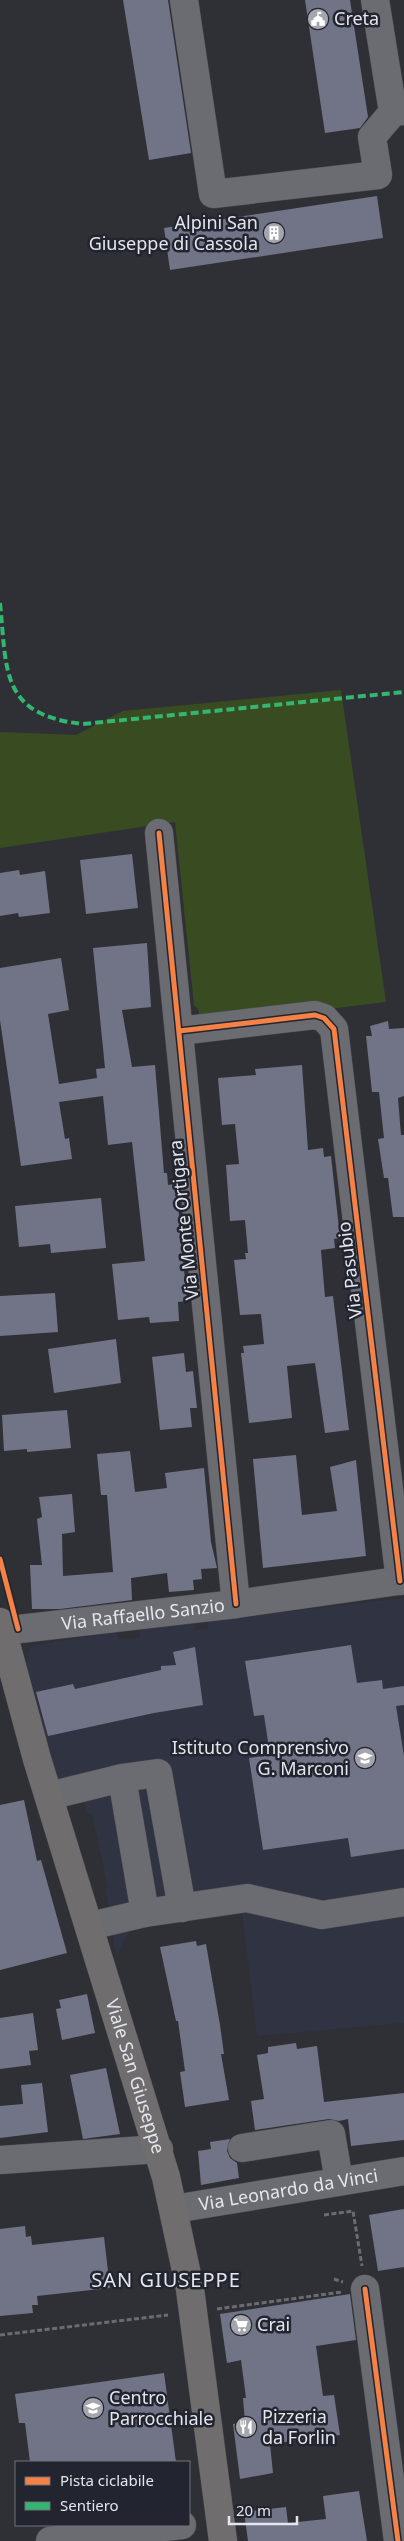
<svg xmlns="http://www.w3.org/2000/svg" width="404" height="2541" viewBox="0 0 404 2541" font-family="'Noto Sans',sans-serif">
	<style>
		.built { fill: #303341 }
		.green { fill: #394c21 }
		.building { fill: #717486 }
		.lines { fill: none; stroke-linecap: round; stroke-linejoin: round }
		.minor-casing { stroke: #4d4e53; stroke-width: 29 }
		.major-casing { stroke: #4d4e53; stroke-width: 29 }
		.path { stroke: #6b6c70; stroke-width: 3; stroke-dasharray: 5 2.5; stroke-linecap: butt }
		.minor { stroke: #6b6c71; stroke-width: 28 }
		.major { stroke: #706d6e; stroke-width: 28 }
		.quiet { stroke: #33b770; stroke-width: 4; stroke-dasharray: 8 4; stroke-linecap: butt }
		.cycleway-casing { stroke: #22252f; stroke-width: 8 }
		.cycleway { stroke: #f48246; stroke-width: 5 }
		.labels { text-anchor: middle; stroke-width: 5; stroke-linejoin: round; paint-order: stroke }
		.poi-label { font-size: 18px; fill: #e4e6ed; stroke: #22252f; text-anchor: start }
		.street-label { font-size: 18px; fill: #e4e6ed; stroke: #22252f }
		.quarter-label { font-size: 20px; letter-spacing: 1px; fill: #e4e6ed; stroke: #22252f }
	</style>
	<rect width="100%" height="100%" fill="#2f3036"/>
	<path class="built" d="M404 1598V2023L257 2036 242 1912 130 1929 117 1956 114 1945 113 1915 110 1913 105 1889 108 1888 92 1814 89 1815 74 1782 54 1786 35 1693 26 1666 28 1651 34 1645 116 1632 119 1640 140 1637 139 1630 194 1623 195 1630 208 1629 207 1621Z"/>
	<path class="green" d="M341 690 386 1002 219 1022 200 1017 198 1009 194 1005 175 822 0 848V732L76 735 123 711Z"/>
	<path class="building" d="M123 0H168L191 153 149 160Z
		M305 0H350L368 117 360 128 325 133Z
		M377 196 383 238 170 270 164 228Z
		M132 854 138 908 86 914 80 860Z
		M19 870 20 875 45 871 50 913 19 917 18 913 0 916V873Z
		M147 943 151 1007 122 1010 132 1067 155 1065 164 1173H167L168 1185 176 1184 187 1301 178 1302 179 1321 150 1323 149 1317 118 1320 112 1264 145 1261 132 1142 108 1145 103 1096 59 1102 65 1139 69 1138 72 1159 21 1166 0 1020V968L61 958 69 1010 48 1014 59 1084 97 1078 96 1069 105 1068 93 948Z
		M388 1021 389 1029 404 1028V1096L398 1098 401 1135H404V1217H393L388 1178H384L378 1139 384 1138 379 1092H372L366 1036H372L370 1026Z
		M302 1065 308 1150 323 1148 324 1157 331 1156 340 1238 334 1239 335 1248 321 1250 325 1297 333 1296 349 1430 325 1433 315 1363 287 1366 292 1418 249 1423 241 1353H244L243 1346 264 1344 261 1314 240 1315 234 1260 246 1259 245 1253H248L245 1220 230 1221 226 1165 239 1164 235 1124 222 1125 218 1078 256 1075 255 1069Z
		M101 1198 106 1248 51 1253 50 1244 19 1247 15 1206Z
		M55 1293 58 1332 0 1336V1296Z
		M116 1339 121 1383 54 1393 48 1349Z
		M184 1353 186 1372 193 1371 197 1408H190L192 1427 160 1430 152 1357Z
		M67 1410 71 1448 27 1452V1449L4 1451 2 1415Z
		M130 1451 135 1492 167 1488 165 1473 204 1468 211 1542 217 1568 201 1569 202 1579 193 1580 194 1590 169 1592 167 1573 131 1578 132 1600 60 1609H32L30 1565H42L37 1519 42 1517 39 1497 72 1494 75 1532 62 1534 63 1576 113 1572 107 1495H101L97 1454Z
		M296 1455 302 1515 337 1511 330 1467 356 1460 366 1556 263 1568 253 1459Z
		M351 1645 357 1683 382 1680 383 1689 404 1686V1705L396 1706 404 1756V1849L351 1857 348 1838 263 1850 249 1758 270 1755 264 1715 254 1716 245 1661Z
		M195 1647 203 1705 154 1713 48 1736 36 1692 73 1684 75 1689 161 1670V1666L176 1665 173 1652Z
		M24 1800 37 1861 41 1860 67 1953 0 1970V1805Z
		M196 1941 197 1946 206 1944 220 2025 224 2054H221L229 2100 185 2107 180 2072 185 2071 178 2021H176L160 1947Z
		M87 1994 95 2033 62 2040 56 2009 61 2008 59 2000Z
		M33 2013 38 2050 29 2051 31 2065 0 2069V2018Z
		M296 2043 297 2049 317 2046 324 2102 404 2093V2140L351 2146 348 2119 339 2121 329 2119 255 2130 251 2101 264 2099 257 2055 268 2053V2047Z
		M106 2068 120 2134 83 2139 70 2075Z
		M42 2083 48 2132 0 2138V2106L23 2104 21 2085Z
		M230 2139 227 2151 230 2158 237 2163 239 2178 201 2185 198 2151 211 2149 210 2142Z
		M404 2209V2267L378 2271 369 2215Z
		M25 2226 26 2237 31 2236 32 2245 104 2237 110 2288 37 2296 38 2305H32L33 2313 0 2316V2229Z
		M350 2294 356 2340 316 2346 323 2396 334 2395 340 2435 270 2444 273 2473 240 2479 233 2424 245 2422 243 2398H246L241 2360 227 2363 220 2314Z
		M164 2373 176 2462H30L25 2423H19L15 2394Z
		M359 2491 367 2541H248L244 2512 286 2507 288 2523 326 2519 323 2496Z"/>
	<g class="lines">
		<g class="minor-casing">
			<g id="minor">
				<path d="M184 0 213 194 378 175 372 137 393 112"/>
				<path d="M375 0 393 112 404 111"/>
				<path d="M159 833 236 1604"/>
				<path d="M179 1031 315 1015 324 1018 334 1029 400 1581"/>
				<path id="s1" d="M2 1631 236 1604 404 1580"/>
				<path d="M122 1778 158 1773 182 1908"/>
				<path d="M49 1796 122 1778 145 1913 90 1926"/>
				<path d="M145 1913 247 1898 322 1915 404 1902"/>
				<path d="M242 2148 331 2134 339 2181"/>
				<path d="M0 2160 159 2149"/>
				<path id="s2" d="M174 2209 404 2171"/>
				<path d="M365 2289 398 2541"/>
				<path d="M50 2541 182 2525"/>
			</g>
		</g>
		<g class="major-casing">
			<g id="major">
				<path id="s3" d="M0 1622 37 1759 166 2177 190 2289 223 2541"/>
			</g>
		</g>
		<path class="path" d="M324 2215 353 2211 362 2266
			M334 2279 343 2282
			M217 2309 342 2292
			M0 2335 168 2315"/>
		<use href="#minor" class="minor"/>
		<use href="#major" class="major"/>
		<path class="quiet" d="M0 603C7 671 0 715 83 724L404 692"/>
		<g class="cycleway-casing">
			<path id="cycleway" d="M159 833 236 1604
				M179 1031 315 1015 324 1018 334 1029 400 1581
				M0 1559 18 1629
				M365 2289 398 2541"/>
		</g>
		<use href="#cycleway" class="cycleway"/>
	</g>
	<defs>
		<g id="civic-disc" transform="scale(1.125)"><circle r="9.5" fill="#a5a6ad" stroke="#22252f"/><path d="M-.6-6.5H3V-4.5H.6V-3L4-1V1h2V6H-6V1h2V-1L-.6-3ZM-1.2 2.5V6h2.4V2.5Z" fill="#fff"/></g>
		<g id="building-disc" transform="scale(1.125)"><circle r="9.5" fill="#a5a6ad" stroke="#22252f"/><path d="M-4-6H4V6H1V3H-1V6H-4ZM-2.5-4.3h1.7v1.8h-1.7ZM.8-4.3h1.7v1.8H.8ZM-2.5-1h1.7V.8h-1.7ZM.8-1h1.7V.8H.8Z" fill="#fff"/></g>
		<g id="school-disc" transform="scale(1.125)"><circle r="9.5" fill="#a5a6ad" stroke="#22252f"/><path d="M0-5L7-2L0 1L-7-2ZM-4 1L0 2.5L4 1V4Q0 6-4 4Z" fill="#fff"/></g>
		<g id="supermarket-disc" transform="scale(1.125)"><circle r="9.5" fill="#a5a6ad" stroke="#22252f"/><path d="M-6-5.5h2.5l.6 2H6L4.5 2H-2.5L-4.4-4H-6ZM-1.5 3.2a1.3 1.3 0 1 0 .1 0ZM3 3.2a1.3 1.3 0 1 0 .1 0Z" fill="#fff"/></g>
		<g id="restaurant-disc" transform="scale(1.125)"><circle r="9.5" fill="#a5a6ad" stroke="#22252f"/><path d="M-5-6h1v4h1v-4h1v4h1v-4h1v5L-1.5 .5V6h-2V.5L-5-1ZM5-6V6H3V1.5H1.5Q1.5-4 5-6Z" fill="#fff"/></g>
	</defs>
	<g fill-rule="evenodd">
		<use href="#civic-disc" x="318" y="19"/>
		<use href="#building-disc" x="274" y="233"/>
		<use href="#school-disc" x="365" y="1758"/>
		<use href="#supermarket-disc" x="241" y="2325"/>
		<use href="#school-disc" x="93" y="2408"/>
		<use href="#restaurant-disc" x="246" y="2427"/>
	</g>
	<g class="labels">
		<g class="poi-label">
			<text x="334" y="25">Creta</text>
			<text x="258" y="229" text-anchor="end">Alpini San<tspan x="258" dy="21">Giuseppe di Cassola</tspan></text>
			<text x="349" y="1754" text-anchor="end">Istituto Comprensivo<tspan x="349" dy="21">G. Marconi</tspan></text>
			<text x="257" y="2331">Crai</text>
			<text x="109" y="2404">Centro<tspan x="109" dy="21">Parrocchiale</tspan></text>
			<text x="262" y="2423">Pizzeria<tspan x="262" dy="21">da Forlin</tspan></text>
		</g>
		<g class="street-label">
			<text transform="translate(184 1220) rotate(-96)" y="6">Via Monte Ortigara</text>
			<text transform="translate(350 1270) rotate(-97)" y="6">Via Pasubio</text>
			<text dy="6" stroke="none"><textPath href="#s1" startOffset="142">Via Raffaello Sanzio</textPath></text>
			<text dy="6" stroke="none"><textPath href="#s3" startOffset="474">Viale San Giuseppe</textPath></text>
			<text dy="6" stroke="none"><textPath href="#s2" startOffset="116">Via Leonardo da Vinci</textPath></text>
		</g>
		<g class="quarter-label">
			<text x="166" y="2287">SAN GIUSEPPE</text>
		</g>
	</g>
	<rect x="15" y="2461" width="175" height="65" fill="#22252f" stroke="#70727b"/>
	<rect x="25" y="2477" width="25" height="8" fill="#f48246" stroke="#70727b"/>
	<text x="60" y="2486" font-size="15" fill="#e4e6ed">Pista ciclabile</text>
	<rect x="25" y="2502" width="25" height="8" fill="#33b770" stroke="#70727b"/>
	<text x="60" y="2511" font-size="15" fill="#e4e6ed">Sentiero</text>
	<path d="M229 2516v8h68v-8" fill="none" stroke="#e4e6ed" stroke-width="2.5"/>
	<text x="236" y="2516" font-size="15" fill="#e4e6ed" stroke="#22252f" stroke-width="4" paint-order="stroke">20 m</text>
</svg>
